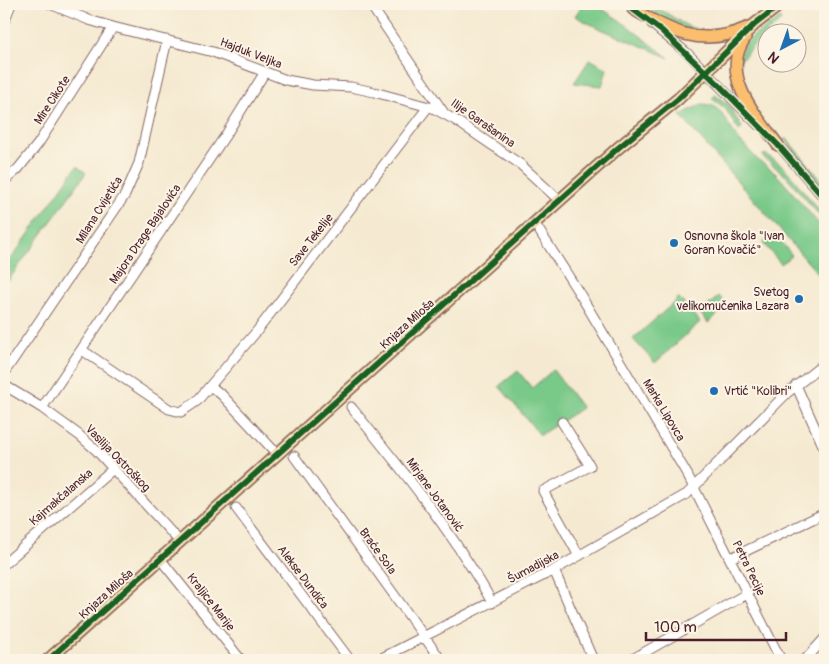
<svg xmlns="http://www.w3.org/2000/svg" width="829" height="664" viewBox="0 0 829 664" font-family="Pangolin,sans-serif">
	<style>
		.green { fill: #79c989; stroke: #62745a }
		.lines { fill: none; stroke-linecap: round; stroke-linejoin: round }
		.minor-casing { stroke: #866665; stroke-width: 11 }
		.major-casing { stroke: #866665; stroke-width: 14 }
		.minor { stroke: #fff; stroke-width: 9 }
		.major { stroke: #fbbd6e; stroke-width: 11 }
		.cycleway-casing { stroke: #fcf5e5; stroke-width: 9 }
		.cycleway { stroke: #1b5e20; stroke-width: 6 }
		.poi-dot { fill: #1f6fb2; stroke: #fcf5e5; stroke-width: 2 }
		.labels { text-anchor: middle; stroke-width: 4; stroke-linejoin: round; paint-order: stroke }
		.street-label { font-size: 12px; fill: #4a1f2b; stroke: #fcf5e5 }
		.poi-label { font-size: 12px; fill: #4a1f2b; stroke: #fcf5e5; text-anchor: start }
	</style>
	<rect width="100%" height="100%" fill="#fcf5e5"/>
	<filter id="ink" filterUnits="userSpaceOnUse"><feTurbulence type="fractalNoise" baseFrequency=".02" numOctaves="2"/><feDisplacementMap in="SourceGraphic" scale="10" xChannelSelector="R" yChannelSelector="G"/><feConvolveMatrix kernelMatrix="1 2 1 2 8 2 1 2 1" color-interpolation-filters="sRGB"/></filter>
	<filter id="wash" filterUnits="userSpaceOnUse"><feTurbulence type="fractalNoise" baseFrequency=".0096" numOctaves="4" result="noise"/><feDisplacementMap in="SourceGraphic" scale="20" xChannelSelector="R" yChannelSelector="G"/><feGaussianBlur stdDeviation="1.12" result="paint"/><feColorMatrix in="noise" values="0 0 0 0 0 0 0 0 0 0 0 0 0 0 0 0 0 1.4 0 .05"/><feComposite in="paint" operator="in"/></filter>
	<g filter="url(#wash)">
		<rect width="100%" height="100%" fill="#f5ead1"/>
		<path class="green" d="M583 4H595L625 24 669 58C638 43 605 33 575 16Z
			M642 4C663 4 678 27 702 30L703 34 679 28Z
			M780 18 781 21C771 30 762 36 753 46 748 50 745 58 739 61L744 45 751 38Z
			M590 59 607 69 602 86 574 83Z
			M715 95 728 104 742 128 739 131 725 108 712 99Z
			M702 104 712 105 720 111 738 139 758 160 773 171 781 179 825 231V282L680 115Z
			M786 138 825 184V190L785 139Z
			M765 154 783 166 825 217V222L787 177 762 156Z
			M77 166 86 173 8 281 4 278V269Z
			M774 234 792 255 781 264 763 243Z
			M719 296 727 306 708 323 700 313Z
			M679 298 700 322 655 363 633 339Z
			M553 370 582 408 540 435 499 386 518 371 532 388Z"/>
	</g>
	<g filter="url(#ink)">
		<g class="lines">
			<g class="minor-casing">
				<path id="minor" d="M50 4 89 20 113 27 213 52 286 80 313 85 351 87 374 92 433 108 455 120 520 164 560 201
					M370 4 444 113
					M4 22 11 4
					M652 24 688 54 758 125
					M775 141 825 199
					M4 181 18 169 38 144 113 27
					M535 224 581 296 687 474 781 660
					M82 350 169 409 181 412 197 401 257 331 428 107
					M4 373 125 195 139 163 167 40
					M4 385 42 408 79 435 97 451 180 542
					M796 385 825 450
					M210 386 222 395 277 454
					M351 407C386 450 422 494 454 541 467 561 481 581 492 603
					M42 408 227 133 265 72
					M562 422 590 466 543 491 579 556
					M294 456 441 660
					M236 508 350 660
					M731 558 825 513
					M161 560 241 660
					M4 564 113 469
					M554 570 593 660
					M378 660 554 570 687 494 787 393 825 363
					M631 660 748 593
					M805 660 825 638"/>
			</g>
			<g class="major-casing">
				<path id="major" d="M633 9C672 32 701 48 747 28
					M745 38C719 76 756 115 778 145
					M48 660 618 148 678 99 755 24 781 4"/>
			</g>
			<use href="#minor" class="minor"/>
			<use href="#major" class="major"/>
			<g class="cycleway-casing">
				<path id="cycleway" d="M626 4 662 31 718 84 778 145 825 199
					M48 660 618 148 678 99 755 24 781 4"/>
			</g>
			<use href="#cycleway" class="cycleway"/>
		</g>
	</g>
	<g class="poi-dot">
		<circle cx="674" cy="243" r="5"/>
		<circle cx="799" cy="299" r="5"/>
		<circle cx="714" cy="391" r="5"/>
	</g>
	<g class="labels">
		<g class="street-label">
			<text transform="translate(251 53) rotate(21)" y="4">Hajduk Veljka</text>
			<text transform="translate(52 100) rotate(-57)" y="4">Mire Cikote</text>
			<text transform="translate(483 123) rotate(35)" y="4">Ilije Garašanina</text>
			<text transform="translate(99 210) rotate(-58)" y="4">Milana Cvijetića</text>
			<text transform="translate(145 234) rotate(-56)" y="4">Majora Drage Bajalovića</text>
			<text transform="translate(311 240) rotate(-52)" y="4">Save Tekelije</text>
			<text transform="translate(407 324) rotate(-42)" y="4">Knjaza Miloša</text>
			<text transform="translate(664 410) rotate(59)" y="4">Marka Lipovca</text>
			<text transform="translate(118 458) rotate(46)" y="4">Vasilija Ostroškog</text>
			<text transform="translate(435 495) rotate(54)" y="4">Mirjane Jotanović</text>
			<text transform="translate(61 497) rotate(-41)" y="4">Kajmakčalanska</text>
			<text transform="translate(378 551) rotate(54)" y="4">Braće Sola</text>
			<text transform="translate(533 567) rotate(-28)" y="4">Šumadijska</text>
			<text transform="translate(749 568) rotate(64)" y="4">Petra Pecije</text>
			<text transform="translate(303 577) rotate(53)" y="4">Alekse Dundića</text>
			<text transform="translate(106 594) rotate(-42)" y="4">Knjaza Miloša</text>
			<text transform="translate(211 602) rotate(52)" y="4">Kraljice Marije</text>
		</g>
		<g class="poi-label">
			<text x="684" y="240">Osnovna škola "Ivan<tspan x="684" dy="14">Goran Kovačić"</tspan></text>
			<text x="789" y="296" text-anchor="end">Svetog<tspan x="789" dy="14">velikomučenika Lazara</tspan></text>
			<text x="724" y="395">Vrtić "Kolibri"</text>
		</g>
	</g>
	<rect width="829" height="664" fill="none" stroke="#fcf5e5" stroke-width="20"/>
	<g transform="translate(782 48) rotate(221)"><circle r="24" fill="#fcf5e5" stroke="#b59f9b"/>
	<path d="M0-4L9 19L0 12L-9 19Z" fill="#1f6fb2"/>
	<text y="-8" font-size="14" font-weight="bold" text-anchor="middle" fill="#4a1f2b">N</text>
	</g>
	<path d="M646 632v8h140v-8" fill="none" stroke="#4a1f2b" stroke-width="2.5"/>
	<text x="654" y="632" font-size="15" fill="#4a1f2b" stroke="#fcf5e5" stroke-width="4" paint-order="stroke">100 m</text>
</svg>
